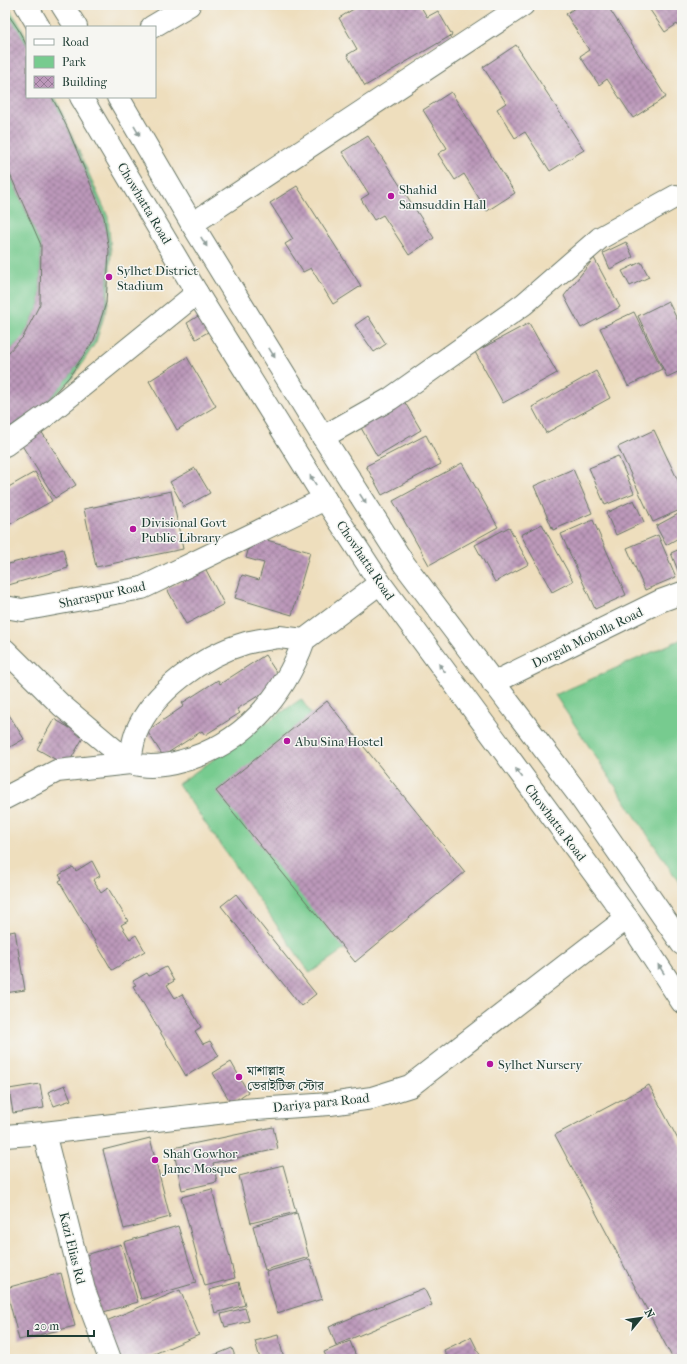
<svg xmlns="http://www.w3.org/2000/svg" width="687" height="1364" viewBox="0 0 687 1364" font-family="'IM FELL French Canon','Noto Serif Bengali',serif">
	<style>
		.green { fill: #77cb8f; stroke: #4b8462 }
		.building { fill: url(#building-cross-hatch) }
		.lines { fill: none; stroke-linecap: round; stroke-linejoin: round }
		.minor-casing { stroke: #677564; stroke-width: 24 }
		.major-casing { stroke: #677564; stroke-width: 24 }
		.minor { stroke: #fff; stroke-width: 22 }
		.major { stroke: #fff; stroke-width: 22 }
		.oneway { fill: #8f9e9a }
		.poi-dot { fill: #b5179e; stroke: #f6f6f2; stroke-width: 1.5 }
		.labels { text-anchor: middle; stroke-width: 3; stroke-linejoin: round; paint-order: stroke }
		.poi-label { font-size: 13px; fill: #1f3d34; stroke: #f6f6f2; text-anchor: start }
		.street-label { font-size: 13px; fill: #1f3d34; stroke: #f6f6f2 }
	</style>
	<defs>
		<pattern id="building-cross-hatch" width="8" height="8" patternUnits="userSpaceOnUse"><rect width="8" height="8" fill="#bc98ba"/><path d="M0 0l8 8M0 8l8-8" fill="none" stroke="#987d98"/></pattern>
	</defs>
	<rect width="100%" height="100%" fill="#f6f6f2"/>
	<filter id="ink" filterUnits="userSpaceOnUse"><feTurbulence type="fractalNoise" baseFrequency=".025" numOctaves="2"/><feDisplacementMap in="SourceGraphic" scale="8" xChannelSelector="R" yChannelSelector="G"/><feConvolveMatrix kernelMatrix="1 2 1 2 8 2 1 2 1" color-interpolation-filters="sRGB"/></filter>
	<filter id="wash" filterUnits="userSpaceOnUse"><feTurbulence type="fractalNoise" baseFrequency=".012" numOctaves="4" result="noise"/><feDisplacementMap in="SourceGraphic" scale="16" xChannelSelector="R" yChannelSelector="G"/><feGaussianBlur stdDeviation="0.9" result="paint"/><feColorMatrix in="noise" values="0 0 0 0 0 0 0 0 0 0 0 0 0 0 0 0 0 1.4 0 .05"/><feComposite in="paint" operator="in"/></filter>
	<g filter="url(#wash)">
		<rect width="100%" height="100%" fill="#eedebd"/>
		<path class="green" d="M5 5H7C14 17 27 32 27 46 22 37 5 13 5 5Z
			M52 97H55L108 217 111 252 108 303 96 342 71 380 41 409 5 432V430L42 407 69 377 94 340 106 303 109 251 104 217 68 129Z
			M5 163 41 245 40 304 23 337 5 356Z
			M682 639V887L555 695Z
			M301 699 432 888 310 973 178 784Z"/>
		<g id="blocks">
			<path class="building" d="M360 5H420L427 17 438 11 452 35 365 86 347 55 357 49 339 18Z
				M579 5H607L666 97 633 118 607 79 599 85 580 56 589 50 566 14Z
				M658 5H682V32L677 24 665 32 650 10Z
				M5 10 18 29 27 46V97H52L68 129 104 217 109 251 106 303 94 340 69 377 42 407 5 430V356L23 337 40 304 41 245 5 163Z
				M516 45 584 150 550 171 525 132 515 138 497 109 506 103 483 67Z
				M451 92 515 193 487 211 464 174 455 180 438 154 447 148 423 110Z
				M368 136 434 238 409 255 383 215 374 220 361 199 369 194 342 152Z
				M297 186 361 286 333 304 311 268 303 272 285 244 293 239 270 203Z
				M626 242 633 257 610 269 603 253Z
				M594 258 620 307 581 328 564 296Z
				M641 262 649 277 630 286 622 271Z
				M668 301 682 329V370L667 377 638 316Z
				M634 312 662 369 628 386 600 328Z
				M203 313 213 329 196 339 187 323Z
				M368 316 386 344 374 352 355 325Z
				M529 323 557 373 503 403 475 352Z
				M187 357 216 406 177 430 149 381Z
				M596 371 610 398 546 433 532 407Z
				M404 401 421 430 377 456 360 426Z
				M654 430 682 489V509L653 522 618 447Z
				M41 431 76 485 55 498 21 444Z
				M426 435 441 464 382 495 366 466Z
				M618 456 634 493 605 505 589 468Z
				M462 463 498 527 429 565 393 501Z
				M195 468 210 493 184 507 170 482Z
				M573 469 592 513 553 530 534 486Z
				M35 472 52 501 5 527V489Z
				M171 491 183 549 96 567 84 509Z
				M634 500 644 522 616 535 606 513Z
				M682 512V536L666 545 656 526Z
				M593 520 626 595 595 609 561 534Z
				M542 524 573 581 552 592 521 535Z
				M509 527 529 564 495 582 475 545Z
				M658 535 676 577 645 590 627 548Z
				M252 536 310 552 292 615 235 598 242 575 259 580 264 563 246 558Z
				M682 548V581L671 553Z
				M63 549 68 568 5 586V565Z
				M205 568 224 604 186 624 167 589Z
				M265 655 282 681 237 709 240 713 205 735 202 731 163 756 147 731 184 706 182 703 218 680 220 684Z
				M327 701 465 872 355 962 216 791Z
				M8 713 24 739 5 750V714Z
				M54 719 84 736 67 766 37 749Z
				M92 861 100 876 93 880 101 893 108 888 128 921 121 925 130 939 136 935 145 951 112 970 59 881 62 879 59 875 73 867 76 871Z
				M236 894 316 994 301 1006 221 906Z
				M15 931 25 990 5 993V933Z
				M166 967 174 981 167 985 175 998 182 994 201 1027 195 1031 203 1044 210 1041 219 1056 186 1076 133 986 136 985 133 981 147 973 149 976Z
				M231 1062 248 1092 231 1103 213 1073Z
				M40 1084 44 1108 13 1113 9 1089Z
				M65 1085 71 1100 54 1106 48 1092Z
				M649 1085 682 1147V1359H673L555 1135Z
				M273 1127 278 1149 213 1163 217 1182 182 1190 173 1148Z
				M150 1138 170 1217 124 1229 103 1150Z
				M283 1165 296 1212 251 1223 239 1176Z
				M212 1189 235 1278 205 1286 181 1197Z
				M297 1213 309 1257 265 1270 253 1226Z
				M178 1226 196 1283 141 1299 124 1242Z
				M121 1244 138 1302 100 1313 83 1256Z
				M310 1259 322 1299 277 1313 266 1272Z
				M61 1273 75 1326 19 1340 6 1288Z
				M239 1282 245 1305 215 1313 209 1290Z
				M424 1288 432 1305 336 1345 329 1327Z
				M180 1290 199 1335 142 1359H119L104 1322Z
				M245 1308 249 1321 225 1327 221 1314Z
				M278 1335 284 1359H260L255 1341Z
				M471 1337 482 1359H448L444 1350Z
				M350 1341 357 1359H327L324 1352Z
				M232 1348 236 1359H205Z"/>
		</g>
	</g>
	<g filter="url(#ink)">
		<use href="#blocks" fill-opacity="0" stroke="#677564" stroke-width="1"/>
		<g class="lines">
			<g class="minor-casing">
				<path id="minor" d="M152 27 189 5
					M192 224 523 5
					M323 437 390 399 524 304 600 238 676 196
					M5 445 44 417 197 293
					M5 607 22 610 142 588 325 499
					M279 637 304 640C284 697 242 745 182 761 165 766 147 768 130 763 131 754 133 742 136 733 152 692 204 655 246 643 256 640 268 639 279 637Z
					M304 640 380 583
					M5 650 61 705 130 763
					M493 683 660 601 682 593
					M5 798 57 771 130 763
					M44 1133 84 1290 110 1359
					M5 1136 44 1133 243 1110 330 1104 372 1098 410 1086 627 918"/>
			</g>
			<g class="major-casing">
				<path id="major" d="M26 5 39 27
					M62 5 76 27
					M81 97 197 293 325 499 380 583 627 918 682 1002
					M118 97 192 224 323 437 404 564 578 794 682 944"/>
			</g>
			<use href="#minor" class="minor"/>
			<use href="#major" class="major"/>
		</g>
		<defs><path id="oneway-solid" d="M-6-.8H1V-3.2L6.5 0L1 3.2V.8H-6Z"/></defs>
		<g class="oneway">
			<use href="#oneway-solid" transform="translate(137 131) rotate(60)"/>
			<use href="#oneway-solid" transform="translate(204 242) rotate(58)"/>
			<use href="#oneway-solid" transform="translate(272 353) rotate(58)"/>
			<use href="#oneway-solid" transform="translate(313 480) rotate(-122)"/>
			<use href="#oneway-solid" transform="translate(363 499) rotate(57)"/>
			<use href="#oneway-solid" transform="translate(442 668) rotate(-126)"/>
			<use href="#oneway-solid" transform="translate(519 773) rotate(-127)"/>
			<use href="#oneway-solid" transform="translate(661 969) rotate(-123)"/>
		</g>
	</g>
	<g class="poi-dot">
		<circle cx="391" cy="196" r="4"/>
		<circle cx="109" cy="277" r="4"/>
		<circle cx="133" cy="529" r="4"/>
		<circle cx="287" cy="741" r="4"/>
		<circle cx="490" cy="1064" r="4"/>
		<circle cx="239" cy="1077" r="4"/>
		<circle cx="155" cy="1160" r="4"/>
	</g>
	<g class="labels">
		<g class="poi-label">
			<text x="399" y="194">Shahid<tspan x="399" dy="15">Samsuddin Hall</tspan></text>
			<text x="117" y="275">Sylhet District<tspan x="117" dy="15">Stadium</tspan></text>
			<text x="141" y="527">Divisional Govt<tspan x="141" dy="15">Public Library</tspan></text>
			<text x="295" y="746">Abu Sina Hostel</text>
			<text x="498" y="1069">Sylhet Nursery</text>
			<text x="247" y="1075">মাশাল্লাহ<tspan x="247" dy="15">ভেরাইটিজ স্টোর</tspan></text>
			<text x="163" y="1158">Shah Gowhor<tspan x="163" dy="15">Jame Mosque</tspan></text>
		</g>
		<g class="street-label">
			<text transform="translate(145 203) rotate(59)" y="5">Chowhatta Road</text>
			<text transform="translate(366 560) rotate(56)" y="5">Chowhatta Road</text>
			<text transform="translate(102 594) rotate(-12)" y="5">Sharaspur Road</text>
			<text transform="translate(587 637) rotate(-26)" y="5">Dorgah Moholla Road</text>
			<text transform="translate(556 822) rotate(53)" y="5">Chowhatta Road</text>
			<text transform="translate(321 1102) rotate(-6)" y="5">Dariya para Road</text>
			<text transform="translate(73 1248) rotate(76)" y="5">Kazi Elias Rd</text>
		</g>
	</g>
	<rect width="687" height="1364" fill="none" stroke="#f6f6f2" stroke-width="20"/>
	<rect x="26" y="26" width="130" height="72" fill="#f6f6f2" stroke="#a0aca6"/>
	<rect x="34" y="39" width="20" height="6" fill="#ffffff" stroke="#a0aca6"/>
	<text x="62" y="46" font-size="12" fill="#1f3d34">Road</text>
	<rect x="34" y="56" width="20" height="12" fill="#77cb8f" stroke="#a0aca6"/>
	<text x="62" y="66" font-size="12" fill="#1f3d34">Park</text>
	<rect x="34" y="76" width="20" height="12" fill="url(#building-cross-hatch)" stroke="#a0aca6"/>
	<text x="62" y="86" font-size="12" fill="#1f3d34">Building</text>
	<g transform="translate(641 1318) rotate(61)" stroke="#f6f6f2" stroke-width="3" paint-order="stroke">
	<path d="M0-3L7 15L0 10L-7 15Z" fill="#1f3d34"/>
	<text y="-6" font-size="11" font-weight="bold" text-anchor="middle" fill="#1f3d34">N</text>
	</g>
	<path d="M28 1330v6h66v-6" fill="none" stroke="#1f3d34" stroke-width="2"/>
	<text x="34" y="1330" font-size="12" fill="#1f3d34" stroke="#f6f6f2" stroke-width="3" paint-order="stroke">20 m</text>
</svg>
